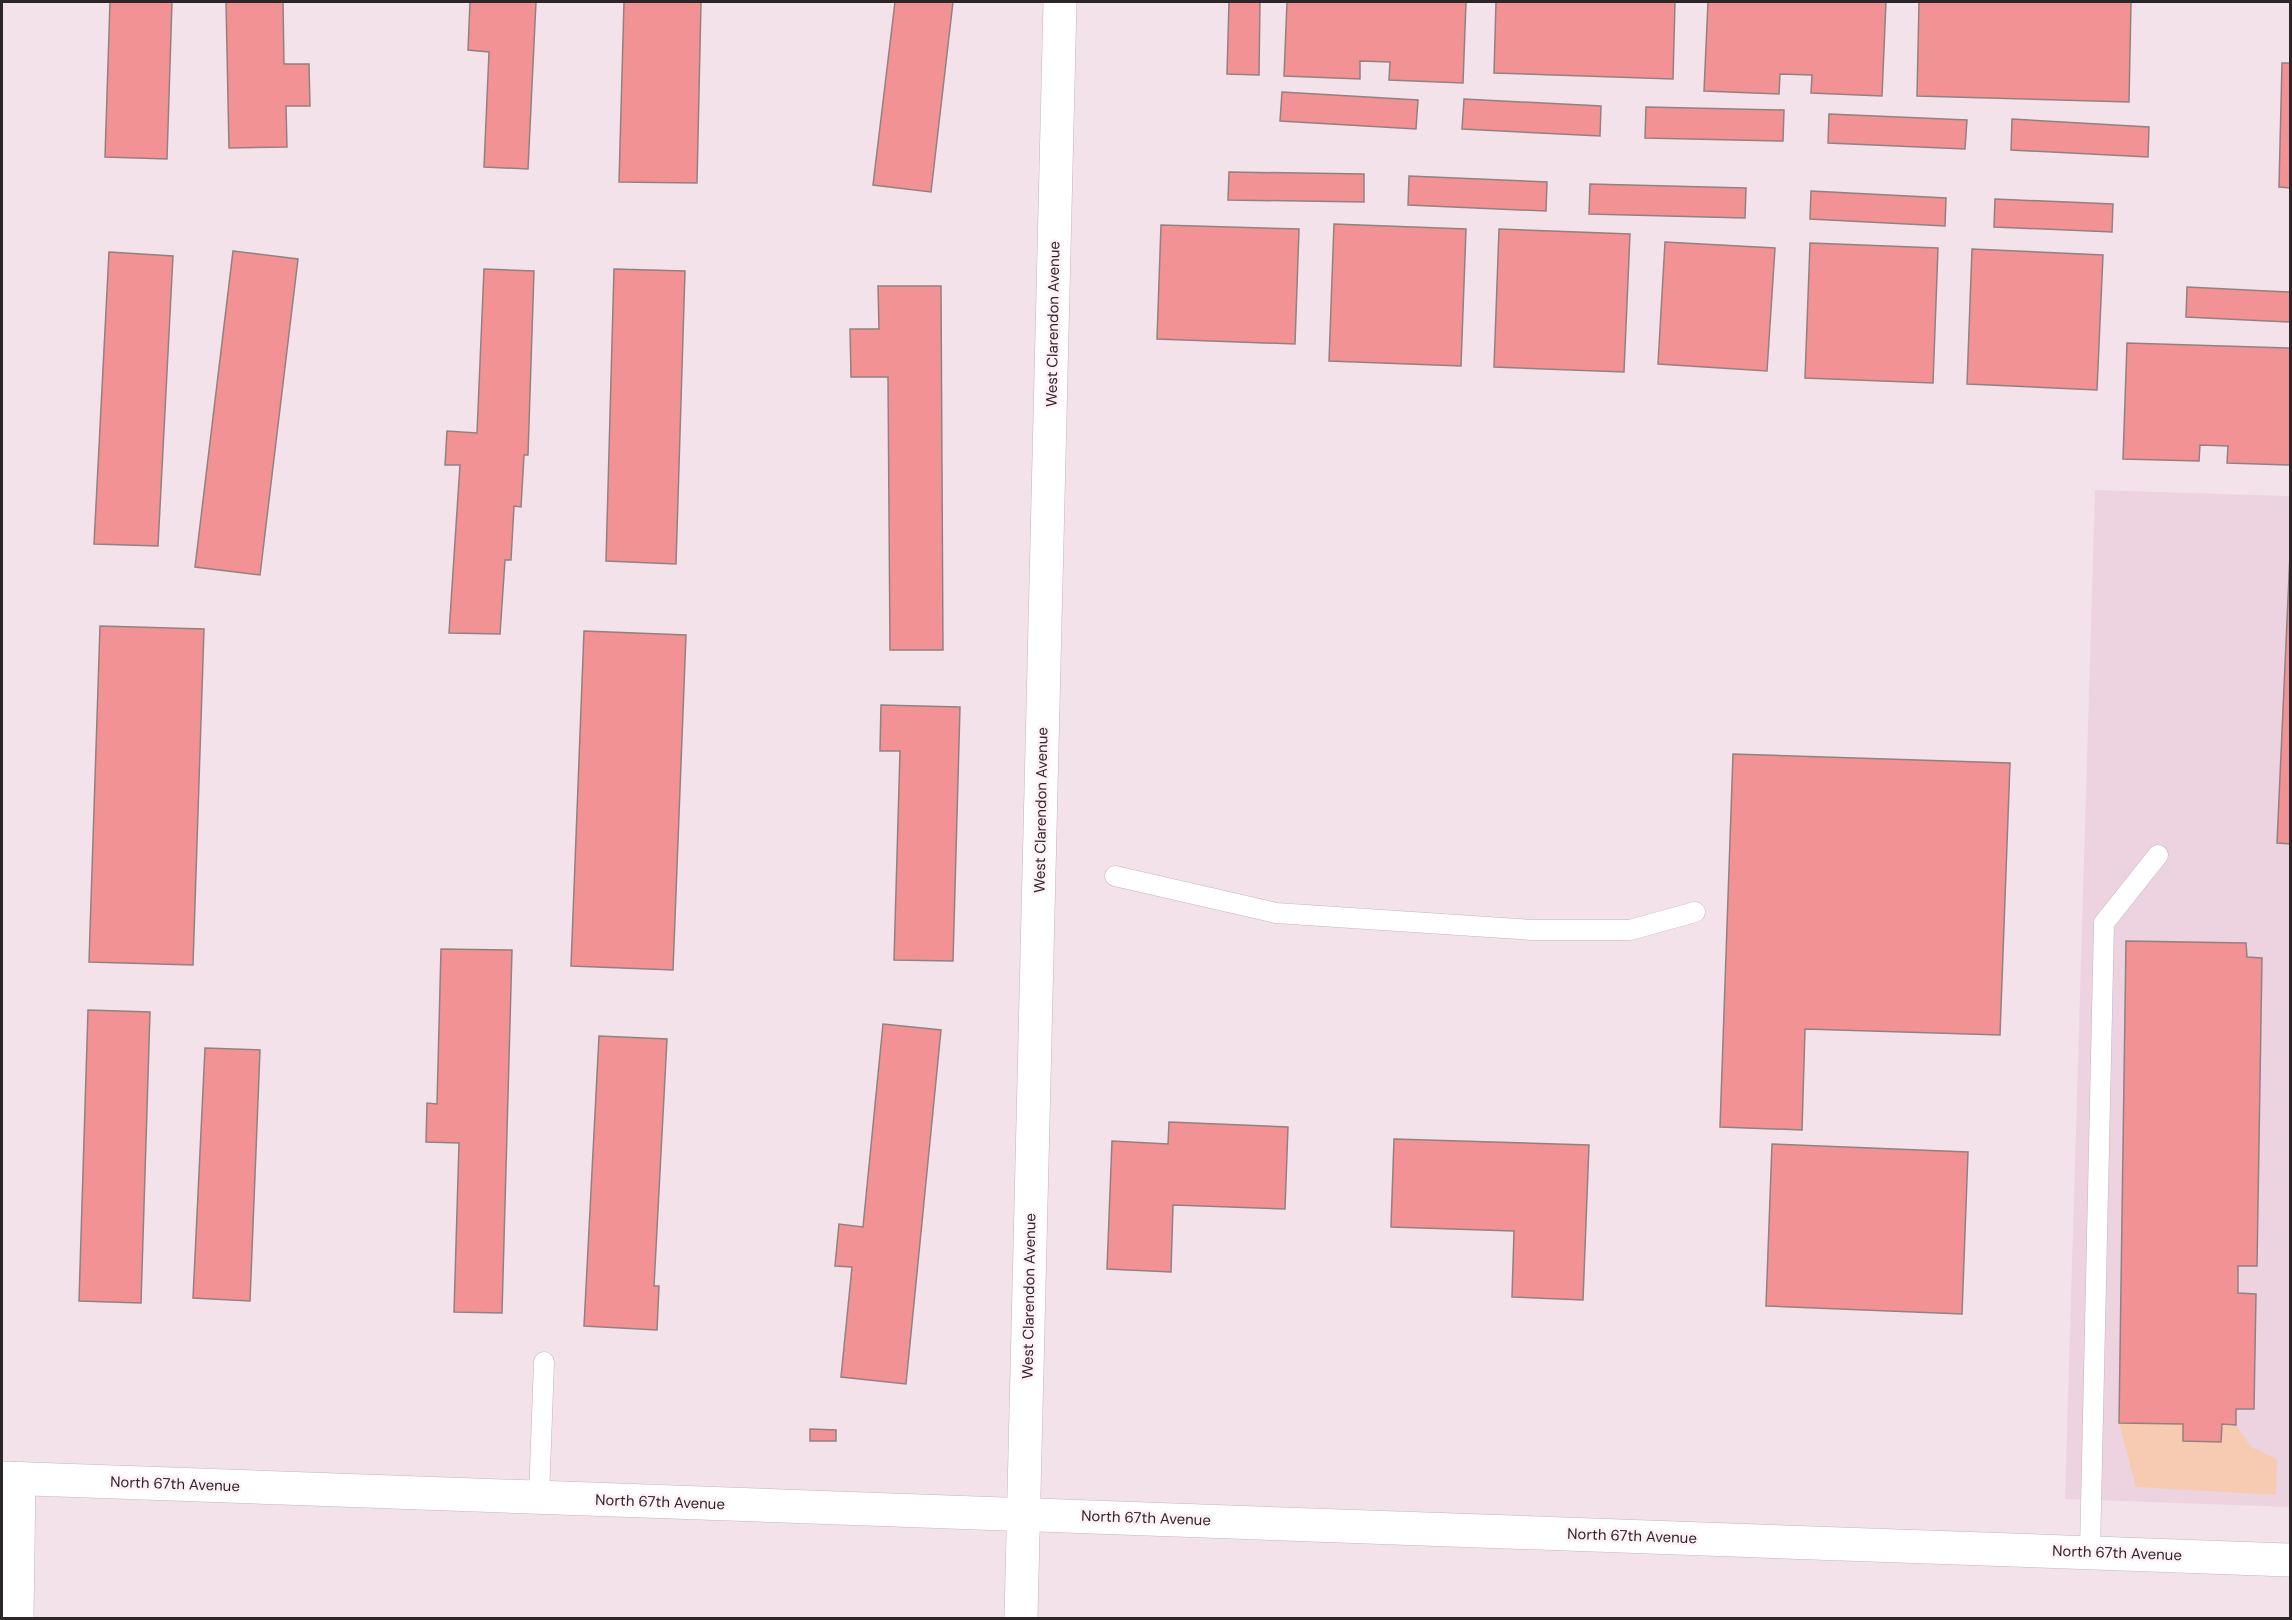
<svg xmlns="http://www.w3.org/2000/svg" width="2292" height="1620" viewBox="0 0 2292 1620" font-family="'DM Sans',sans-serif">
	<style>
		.built { fill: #edd3e0 }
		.green { fill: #f7cbb1 }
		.building { fill: #f29294; stroke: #938180; stroke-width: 1.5 }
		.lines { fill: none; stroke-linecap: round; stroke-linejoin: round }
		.service-casing { stroke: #c5b4bc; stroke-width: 21 }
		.minor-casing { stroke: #c5b4bc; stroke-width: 34 }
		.secondary-casing { stroke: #c5b4bc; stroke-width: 34 }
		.service { stroke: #fff; stroke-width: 20 }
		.minor { stroke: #fff; stroke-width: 33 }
		.secondary { stroke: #fff; stroke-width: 33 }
		.labels { text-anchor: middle; stroke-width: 5; stroke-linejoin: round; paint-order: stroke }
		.street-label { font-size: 15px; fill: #2d2629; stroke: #fff0f7 }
	</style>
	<rect width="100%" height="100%" fill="#f4e2eb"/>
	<path class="built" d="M2095 490 2290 496V1507L2065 1499Z"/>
	<path class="green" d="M2119 1423 2183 1424V1441L2221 1442 2222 1424 2236 1425 2251 1447 2277 1459 2276 1495 2136 1487Z"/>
	<path class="building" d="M110 2H172L167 159 105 157Z
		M226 2H283L284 64H309L310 106H286L287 147 229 148Z
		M462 2H536L528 169 484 167 489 52 468 50 470 2Z
		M624 2H701L697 183 619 182Z
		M895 2H953L931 192 873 185Z
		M1229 2H1260L1259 75 1227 74Z
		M1287 2H1466L1463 83 1389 80 1390 62 1360 61V79L1284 76Z
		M1496 2H1675L1673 79 1494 73Z
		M1708 2H1886L1882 96 1811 93 1812 75 1780 74 1779 94 1704 91Z
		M1919 2H2131L2129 102 1917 96Z
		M2282 63H2290V188L2279 187Z
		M1282 92 1418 100 1416 129 1280 121Z
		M1464 99 1601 106 1600 136 1462 129Z
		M1646 107 1784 110 1783 141 1645 138Z
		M1829 114 1967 120 1965 149 1828 143Z
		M2012 119 2149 127 2148 157 2011 150Z
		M1229 172 1364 174V202L1228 200Z
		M1409 176 1547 182 1546 211 1408 205Z
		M1590 184 1746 188 1745 218 1589 214Z
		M1811 191 1946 198 1945 226 1810 219Z
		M1995 199 2113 204 2112 232 1994 227Z
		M1334 224 1466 229 1461 366 1329 361Z
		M1161 225 1299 229 1295 344 1157 339Z
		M1499 229 1630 234 1624 372 1494 367Z
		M1665 242 1775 248 1767 371 1658 364Z
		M1810 243 1938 248 1933 383 1805 378Z
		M1972 249 2103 255 2097 390 1967 384Z
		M233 251 298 259 260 575 195 567Z
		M109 252 173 256 158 546 94 544Z
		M484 269 534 271 528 455H524L521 507 514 506 511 560H505L500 634 449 633 460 465H445L447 431 477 433Z
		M614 269 685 271 676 564 606 561Z
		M878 286H941L943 650H890L888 377H851L850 329H879Z
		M2187 287 2290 292V322L2186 317Z
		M2127 343 2290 348V465L2227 463 2228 446 2200 445 2199 461 2123 459Z
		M2290 554V844L2277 843Z
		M100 626 204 629 193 965 89 962Z
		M584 631 686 635 673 970 571 966Z
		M881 705 960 707 953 961 894 960 900 751H880Z
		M1733 754 2010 763 2000 1035 1805 1029 1802 1130 1720 1127Z
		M2126 941 2246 943 2247 957 2262 958 2257 1266H2238V1293L2256 1294 2254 1409H2236V1425L2222 1424 2221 1442 2183 1441V1424L2119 1423Z
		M441 949 512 950 502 1313 454 1312 459 1143 426 1142 427 1103 437 1104Z
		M88 1010 150 1012 141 1303 79 1301Z
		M883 1024 941 1030 906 1384 841 1377 852 1267 835 1266 839 1224 863 1227Z
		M599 1036 667 1039 654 1286H659L657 1330 584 1326Z
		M205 1048 260 1050 250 1301 193 1298Z
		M1169 1122 1288 1127 1285 1209 1173 1205 1171 1272 1107 1269 1112 1141 1168 1144Z
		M1394 1139 1589 1145 1583 1300 1512 1297 1514 1231 1391 1227Z
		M1772 1144 1968 1152 1962 1314 1766 1306Z
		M810 1429 836 1430V1441H810Z"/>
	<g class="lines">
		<g class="service-casing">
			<path id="service" d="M1115 876 1276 913 1532 930H1630L1695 912
				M539 1497 544 1362
				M2090 1551 2104 923 2158 855"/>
		</g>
		<g class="minor-casing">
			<path id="minor" d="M17 1618 19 1478
				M1021 1618 1060 2"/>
		</g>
		<g class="secondary-casing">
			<path id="secondary" d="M2 1478 2290 1560"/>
		</g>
		<use href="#service" class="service"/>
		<use href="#minor" class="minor"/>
		<use href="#secondary" class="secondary"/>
	</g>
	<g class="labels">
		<g class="street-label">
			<text transform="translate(1053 324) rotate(-89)" y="5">West Clarendon Avenue</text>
			<text transform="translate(1041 810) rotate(-89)" y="5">West Clarendon Avenue</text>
			<text transform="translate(1029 1296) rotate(-89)" y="5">West Clarendon Avenue</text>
			<text transform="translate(175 1484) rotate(2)" y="5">North 67th Avenue</text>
			<text transform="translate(660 1502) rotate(2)" y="5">North 67th Avenue</text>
			<text transform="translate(1146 1518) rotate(2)" y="5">North 67th Avenue</text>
			<text transform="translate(1632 1536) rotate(2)" y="5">North 67th Avenue</text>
			<text transform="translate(2117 1553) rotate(2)" y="5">North 67th Avenue</text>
		</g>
	</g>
	<rect width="2292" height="1620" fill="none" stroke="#2d2629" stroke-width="6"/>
</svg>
